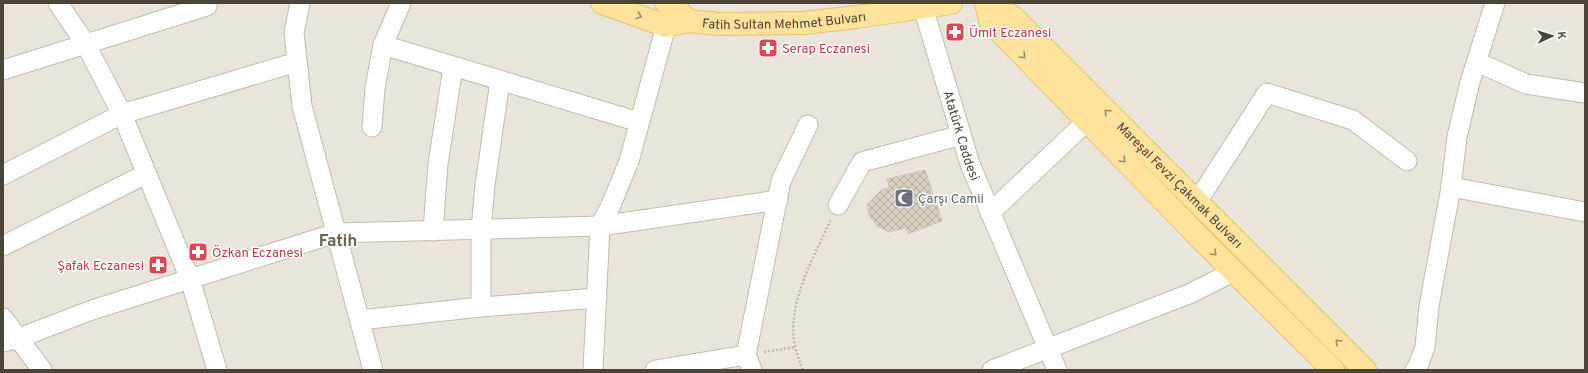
<svg xmlns="http://www.w3.org/2000/svg" width="1588" height="373" viewBox="0 0 1588 373" font-family="Overpass,sans-serif">
	<style>
		.residential { fill: #eae5da }
		.building { fill: url(#building-cross-hatch); stroke: #d3c7b4 }
		.lines { fill: none; stroke-linecap: round; stroke-linejoin: round }
		.minor-casing { stroke: #c2bbae; stroke-width: 21 }
		.major-casing { stroke: #e6c16a; stroke-width: 24 }
		.path { stroke: #c4b79f; stroke-width: 2.5; stroke-dasharray: 2 2; stroke-linecap: butt }
		.minor { stroke: #fff; stroke-width: 19 }
		.major { stroke: #ffe39c; stroke-width: 22 }
		.oneway { stroke: #9c8c66 }
		.labels { text-anchor: middle; stroke-width: 3; stroke-linejoin: round; paint-order: stroke }
		.street-label { font-size: 13px; fill: #4b4439; stroke: #fff }
		.health-label { font-size: 13px; fill: #be3a42; stroke: #fff; text-anchor: start }
		.worship-label { font-size: 13px; fill: #5b616d; stroke: #fff; text-anchor: start }
		.district-label { font-size: 17px; font-weight: bold; fill: #6e6250; stroke: #fff }
	</style>
	<defs>
		<pattern id="building-cross-hatch" width="8" height="8" patternUnits="userSpaceOnUse"><rect width="8" height="8" fill="#d8cfc1"/><path d="M0 0l8 8M0 8l8-8" fill="none" stroke="#b1aa9e"/></pattern>
	</defs>
	<rect width="100%" height="100%" fill="#f6f3ec"/>
	<path class="residential" d="M3 3H1585V370H3Z"/>
	<path class="building" d="M925 170 942 221 908 234 906 228 889 232 877 226 869 215 867 205 880 191 889 187 887 179Z"/>
	<g class="lines">
		<g class="minor-casing">
			<g id="minor">
				<path d="M58 3 85 43 122 114 190 279 217 370"/>
				<path d="M300 3 294 33 302 106 373 370"/>
				<path d="M401 3 383 45 639 122"/>
				<path id="s1" d="M923 7 970 164 1057 370"/>
				<path d="M1477 62 1526 84 1585 93"/>
				<path d="M3 70 207 6"/>
				<path d="M372 127 375 88 383 45"/>
				<path d="M3 175 122 114 297 62"/>
				<path d="M1451 187 1585 212"/>
				<path d="M1197 202 1267 93 1353 120 1407 161"/>
				<path d="M838 205 862 162 961 135"/>
				<path d="M990 213 1087 121"/>
				<path d="M433 231 438 164 453 67"/>
				<path d="M3 246 146 174"/>
				<path d="M481 307V230L485 185 500 81"/>
				<path d="M3 318 42 370"/>
				<path d="M360 320 481 307 597 298"/>
				<path d="M3 342 19 338 92 310 190 279 336 233 600 226 778 200"/>
				<path d="M593 370 600 226 611 205 629 161 666 26"/>
				<path d="M655 370 746 355"/>
				<path d="M752 370 746 355 781 181 808 125"/>
				<path d="M992 370 1189 294 1233 272"/>
				<path d="M1415 370 1418 366 1425 347 1429 306 1451 187 1457 137 1470 82 1495 3"/>
			</g>
		</g>
		<g class="major-casing">
			<g id="major">
				<path id="s2" d="M602 3 666 26 688 21 719 24 803 23 857 17 951 3"/>
				<path d="M666 3 674 6 688 21"/>
				<path d="M986 3 990 21 1200 238 1333 370"/>
				<path id="s3" d="M992 3 1014 18 1365 370"/>
			</g>
		</g>
		<path class="path" d="M764 352 795 347
			M803 370C800 362 797 355 795 347 786 304 814 257 831 219"/>
		<use href="#minor" class="minor"/>
		<use href="#major" class="major"/>
	</g>
	<defs><path id="oneway-chevron" d="M-2-3.5L2.5 0L-2 3.5" fill="none" stroke-width="1.6" stroke-linecap="round" stroke-linejoin="round"/></defs>
	<g class="oneway">
		<use href="#oneway-chevron" transform="translate(639 16) rotate(20)"/>
		<use href="#oneway-chevron" transform="translate(1023 56) rotate(46)"/>
		<use href="#oneway-chevron" transform="translate(1107 112) rotate(-135)"/>
		<use href="#oneway-chevron" transform="translate(1123 160) rotate(46)"/>
		<use href="#oneway-chevron" transform="translate(1214 253) rotate(45)"/>
		<use href="#oneway-chevron" transform="translate(1338 342) rotate(-135)"/>
	</g>
	<defs>
		<g id="pharmacy-square" transform="scale(1)"><rect x="-9" y="-9" width="18" height="18" rx="4" fill="#e0444e" stroke="#fff"/><path d="M-2-6h4v4h4v4h-4v4h-4v-4h-4v-4h4Z" fill="#fff"/></g>
		<g id="mosque-square" transform="scale(1)"><rect x="-9" y="-9" width="18" height="18" rx="4" fill="#6b7280" stroke="#fff"/><path d="M3.5-4.9A6 6 0 1 0 3.5 4.9A5 5 0 1 1 3.5-4.9Z" fill="#fff"/></g>
	</defs>
	<g fill-rule="evenodd">
		<use href="#pharmacy-square" x="955" y="32"/>
		<use href="#pharmacy-square" x="768" y="48"/>
		<use href="#mosque-square" x="904" y="198"/>
		<use href="#pharmacy-square" x="198" y="252"/>
		<use href="#pharmacy-square" x="158" y="265"/>
	</g>
	<g class="labels">
		<g class="street-label">
			<text dy="5" stroke="none"><textPath href="#s2" startOffset="187">Fatih Sultan Mehmet Bulvarı</textPath></text>
			<text dy="5" stroke="none"><textPath href="#s1" startOffset="134">Atatürk Caddesi</textPath></text>
			<text dy="5" stroke="none"><textPath href="#s3" startOffset="262">Mareşal Fevzi Çakmak Bulvarı</textPath></text>
		</g>
		<g class="health-label">
			<text x="969" y="37">Ümit Eczanesi</text>
			<text x="782" y="53">Serap Eczanesi</text>
			<text x="212" y="257">Özkan Eczanesi</text>
			<text x="144" y="270" text-anchor="end">Şafak Eczanesi</text>
		</g>
		<g class="worship-label">
			<text x="918" y="203">Çarşı Camii</text>
		</g>
		<g class="district-label">
			<text x="338" y="246">Fatih</text>
		</g>
	</g>
	<rect width="1588" height="373" fill="none" stroke="#4b4439" stroke-width="8"/>
	<g transform="translate(1552 36) rotate(86)" stroke="#ffffff" stroke-width="3" paint-order="stroke">
	<path d="M0-3L7 15L0 10L-7 15Z" fill="#4b4439"/>
	<text y="-6" font-size="11" font-weight="bold" text-anchor="middle" fill="#4b4439">K</text>
	</g>
</svg>
